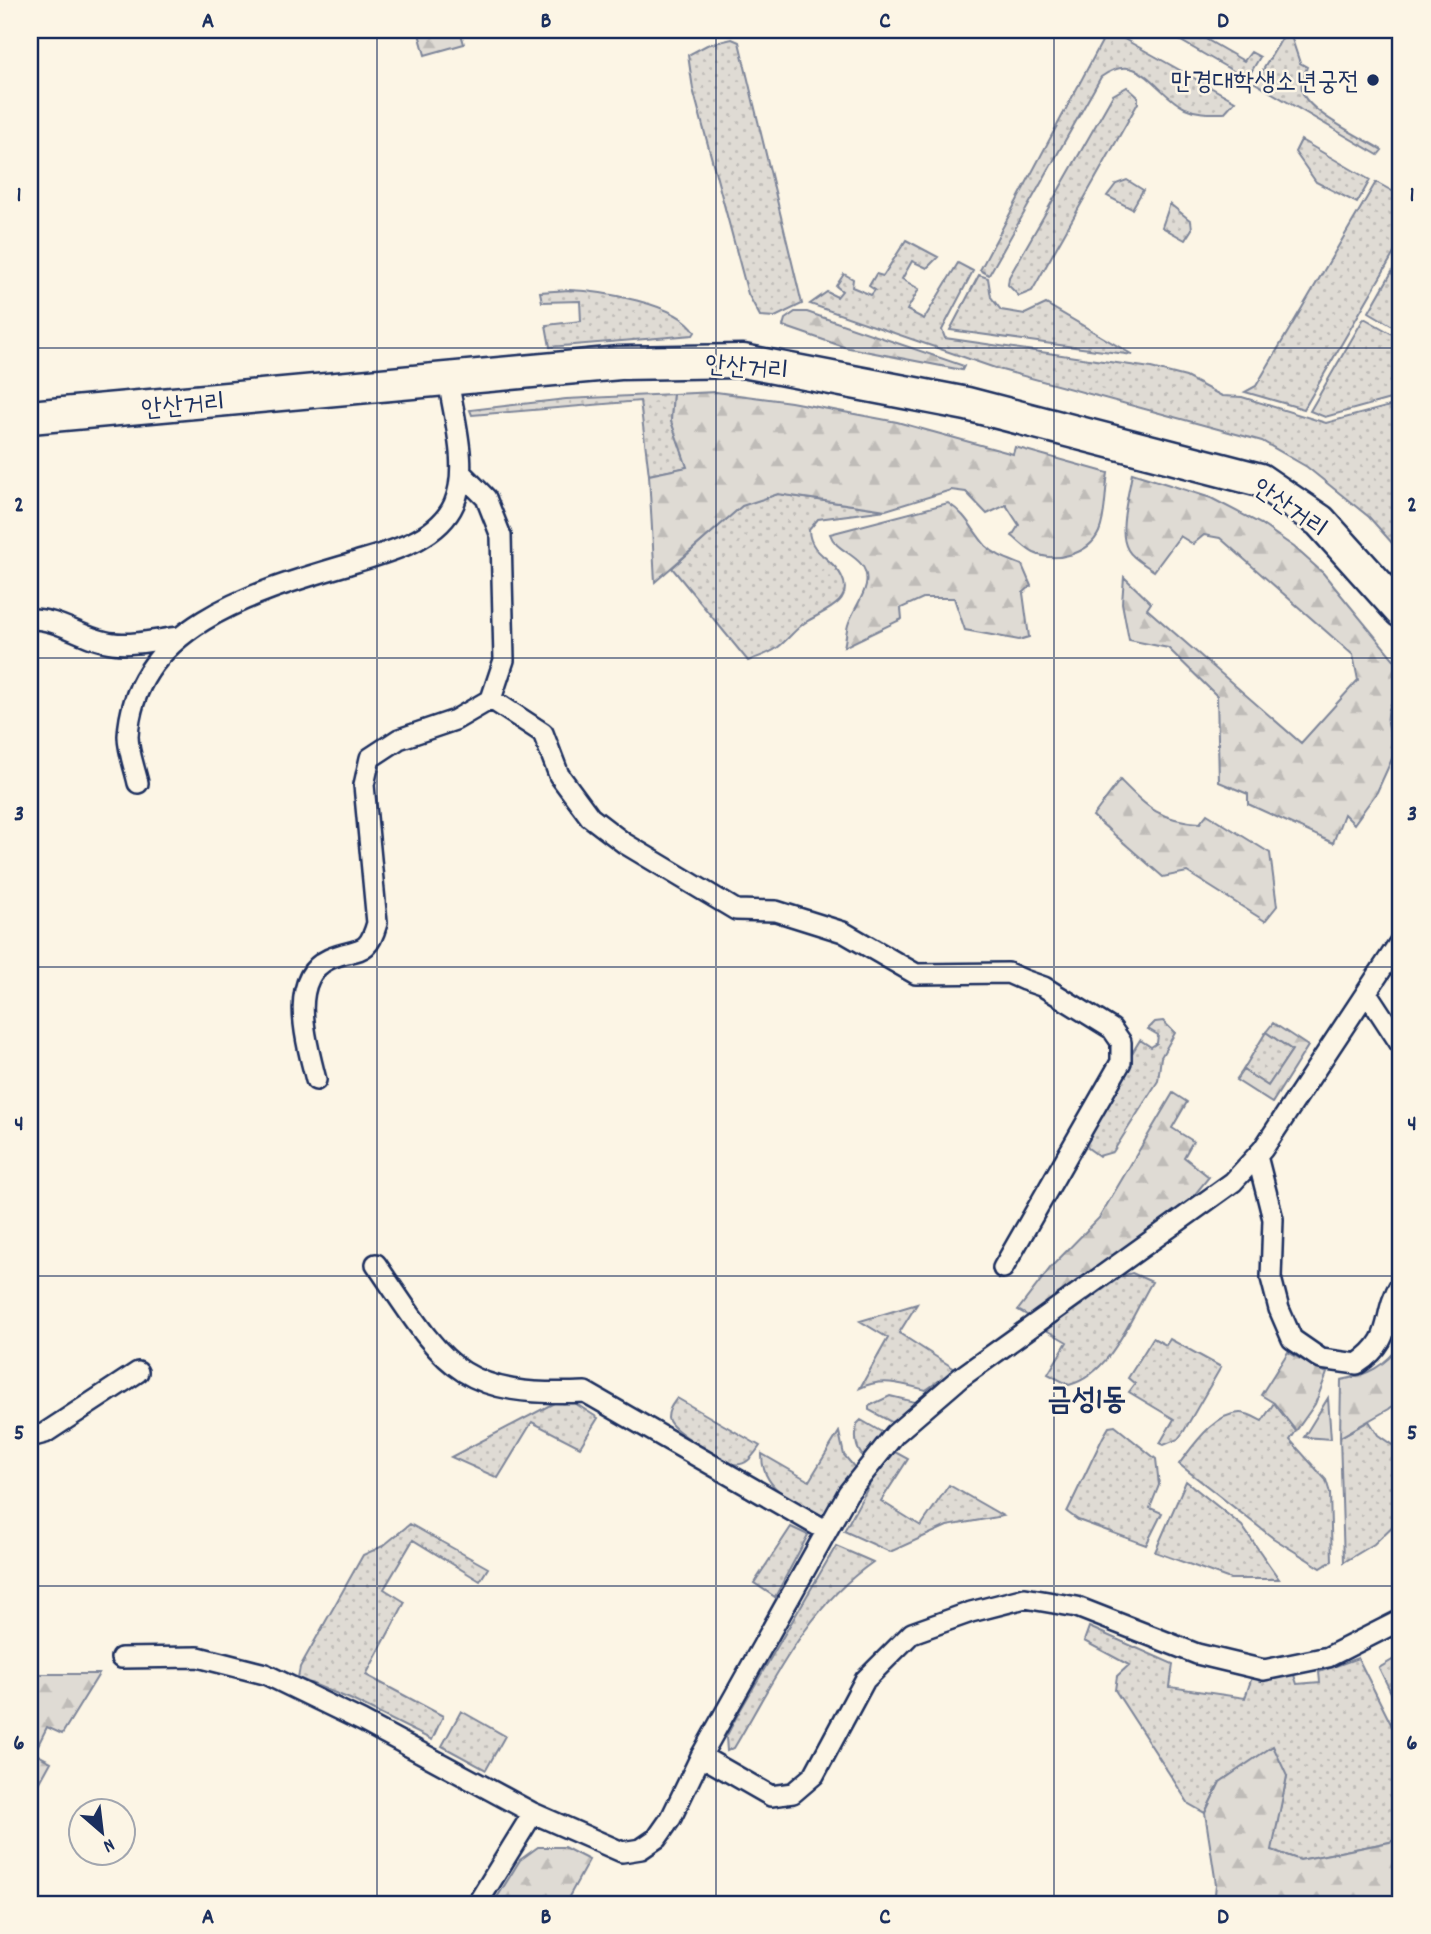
<svg xmlns="http://www.w3.org/2000/svg" width="1431" height="1934" viewBox="0 0 1431 1934" font-family="Dekko,'Poor Story',sans-serif">
	<style>
		.grass { fill: url(#grass-dots); stroke: #7d8599; stroke-width: 2 }
		.forest { fill: url(#forest-firs); stroke: #7d8599; stroke-width: 2 }
		.lines { fill: none; stroke-linecap: round; stroke-linejoin: round }
		.minor-casing { stroke: #1b2f5e; stroke-width: 24 }
		.primary-casing { stroke: #1b2f5e; stroke-width: 37 }
		.minor { stroke: #fcf5e5; stroke-width: 19 }
		.primary { stroke: #fcf5e5; stroke-width: 32 }
		.grid { fill: none; stroke: #1b2f5e; stroke-width: 2; stroke-opacity: 0.55 }
		.poi-dot { fill: #1b2f5e; stroke: #fcf5e5; stroke-width: 2.5 }
		.labels { text-anchor: middle; stroke-width: 5; stroke-linejoin: round; paint-order: stroke }
		.poi-label { font-size: 26px; fill: #1b2f5e; stroke: #fcf5e5; text-anchor: end }
		.street-label { font-size: 26px; fill: #1b2f5e; stroke: #fcf5e5 }
		.quarter-label { font-size: 30px; font-weight: bold; fill: #1b2f5e; stroke: #fcf5e5 }
		.neatline { fill: none; stroke: #1b2f5e; stroke-width: 2.5 }
		.grid-label { font-size: 23px; text-anchor: middle; font-weight: bold; fill: #1b2f5e }
	</style>
	<defs>
		<pattern id="grass-dots" width="8" height="8" patternUnits="userSpaceOnUse" patternTransform="scale(1.75)"><rect width="8" height="8" fill="#dfdbd4"/><path d="M2 2h.1M6 6h.1" fill="none" stroke="#bfbcb8" stroke-width="1.8" stroke-linecap="round"/></pattern>
		<pattern id="forest-firs" width="22" height="20" patternUnits="userSpaceOnUse" patternTransform="scale(1.75)"><rect width="22" height="20" fill="#dfdbd4"/><path d="M5 1l3.5 6h-7zM16 11l3.5 6h-7z" fill="#bfbcb8"/></pattern>
	</defs>
	<rect width="100%" height="100%" fill="#fcf5e5"/>
	<filter id="ink" filterUnits="userSpaceOnUse"><feTurbulence type="fractalNoise" baseFrequency=".0143" numOctaves="2"/><feDisplacementMap in="SourceGraphic" scale="14" xChannelSelector="R" yChannelSelector="G"/><feConvolveMatrix kernelMatrix="1 2 1 2 8 2 1 2 1" color-interpolation-filters="sRGB"/></filter>
	<g filter="url(#ink)">
		<path class="grass" d="M1108 30 1235 101 1224 113C1211 113 1198 114 1185 108 1155 94 1140 48 1101 77L989 275 980 270Z
			M1162 30H1190L1244 61 1251 52 1260 57 1247 79Z
			M1287 30H1297L1292 39 1300 63 1307 67C1304 76 1299 84 1303 94 1312 114 1363 138 1382 150L1378 155 1255 83Z
			M732 39 739 42 802 304 775 317 760 316 748 294 693 89 688 55 707 45Z
			M1127 87 1138 97V103L1032 291 1019 296 1008 285 1009 277 1113 95Z
			M1301 140 1370 180 1357 203 1316 182 1295 152Z
			M1127 180 1143 190 1132 209 1107 196 1116 184Z
			M1376 182 1401 196V241L1304 409 1245 392 1256 386Z
			M1170 204 1191 221 1192 229 1185 240 1162 227Z
			M906 240 938 257 927 268 912 261 902 279 919 289 907 310 924 319 958 263 973 271 942 330 945 338 1151 368 1186 377 1222 396 1242 397 1326 423 1401 403V553L1369 517 1307 467 1262 441 998 369 810 304 827 292 837 297 842 291 836 286 844 274 853 279 852 287 871 295 875 290 869 286 876 274 883 276Z
			M1401 256V331L1369 312Z
			M979 275 988 278 991 297 1001 310 1025 314 1046 304 1133 355 950 330Z
			M569 290C598 291 679 303 695 332L693 335 550 347 546 325 581 321 580 301 542 302 540 292Z
			M1364 318 1401 339V376L1396 377 1401 396 1325 417 1310 411Z
			M673 394 671 421 688 467 649 475 640 401 472 415 470 410 566 399Z
			M778 494 886 510 818 519 809 530C810 555 833 557 842 577 855 603 821 612 806 622 795 629 788 640 777 648 769 654 757 657 748 661L672 568 742 505Z
			M1163 1021 1175 1033 1161 1057 1158 1081 1113 1152 1099 1156 1088 1148 1083 1139 1087 1128 1140 1040 1151 1047 1157 1043 1158 1035 1148 1029 1155 1022Z
			M1266 1032 1292 1050 1268 1086 1243 1070Z
			M1132 1273 1152 1282C1131 1317 1111 1374 1069 1385L1048 1374 1067 1342 1046 1330 1122 1276Z
			M917 1304 899 1333 955 1369 926 1390C903 1384 882 1377 860 1388L888 1338 860 1321Z
			M1153 1338 1166 1345 1170 1339 1221 1367 1184 1431 1178 1439 1164 1445 1160 1443 1174 1419 1129 1392 1135 1384 1128 1378Z
			M890 1396 919 1403 895 1424 869 1410V1406Z
			M677 1398 760 1446C753 1456 746 1467 733 1464 720 1456 670 1432 668 1418 668 1409 673 1404 677 1398Z
			M570 1400 598 1418 580 1447 532 1422 498 1478 451 1457 556 1402Z
			M1274 1403 1296 1431 1290 1440 1326 1480 1330 1493 1332 1561 1321 1568 1273 1538 1179 1464C1193 1446 1215 1412 1241 1413 1248 1413 1256 1418 1262 1421Z
			M861 1420 885 1434 866 1458C855 1452 855 1436 857 1424Z
			M1369 1421 1378 1435 1401 1451V1518L1374 1544 1344 1562 1340 1437Z
			M1115 1426 1156 1459 1159 1485 1150 1508 1162 1513 1146 1545 1078 1520 1067 1512 1103 1437 1109 1427Z
			M839 1432 844 1455 856 1469 825 1517C797 1503 761 1491 762 1454L809 1481Z
			M893 1451 908 1459 881 1501 921 1526 949 1485 1003 1516 947 1526 890 1552 844 1531 876 1473Z
			M1186 1481 1242 1526 1279 1579H1230L1155 1552Z
			M410 1524 488 1568 480 1581 413 1540 384 1589 405 1602 366 1675 443 1716 432 1740 350 1699 298 1678 300 1667 363 1555 383 1546Z
			M791 1527 808 1535 775 1597 754 1583Z
			M836 1546 873 1562C807 1608 774 1680 734 1748L727 1751 726 1737 738 1714Z
			M1089 1627 1173 1664 1170 1687 1245 1698 1252 1677 1293 1672 1297 1684 1320 1682 1319 1672 1358 1658 1401 1744V1837L1390 1842 1300 1860 1271 1850 1287 1776 1220 1782 1205 1813 1189 1804 1115 1690 1117 1676 1129 1665 1084 1641Z
			M1401 1655V1713L1379 1668Z
			M461 1711 505 1736 486 1770 442 1746Z"/>
		<path class="forest" d="M418 30H460L464 44 425 55Z
			M795 312H807L964 366 962 370 844 347 783 326 785 319Z
			M716 392 791 402 897 422 1013 454 1015 447 1108 473C1105 490 1106 516 1099 532 1089 554 1056 563 1034 553 1026 549 1019 541 1012 536L1019 525 1006 505 987 514 966 492 951 490 886 510 778 494 742 506 655 582 649 475 687 467 671 421 673 394Z
			M1132 473 1211 498 1261 524 1294 547 1323 573 1401 668V691C1381 710 1387 727 1396 750L1377 792 1354 824 1344 814 1333 843 1248 804V794L1219 782 1217 696 1168 648 1129 640 1122 603 1124 577 1151 603 1147 609 1301 743 1358 680 1353 655 1220 538 1204 535 1193 544 1180 536 1154 571C1146 565 1133 559 1128 550 1117 532 1129 494 1132 473Z
			M948 503C967 515 972 530 986 546 996 556 1010 560 1022 565L1031 586 1023 593 1029 637 1019 640 965 630 954 598H923L901 608 902 619 844 647C846 640 846 632 848 625 854 605 877 584 861 564 851 552 835 549 830 534Z
			M1120 780C1148 808 1159 820 1200 823L1207 814 1270 853 1277 906 1265 921 1187 872 1163 877 1093 816Z
			M1273 1023 1308 1046 1272 1103 1236 1080 1243 1070 1268 1086 1292 1050 1266 1032Z
			M1173 1093 1187 1102 1172 1128 1193 1141 1184 1157 1209 1177 1183 1209 1034 1319 1018 1310 1051 1267 1099 1218Z
			M1401 1344V1399L1389 1409 1340 1437 1341 1380C1368 1375 1385 1366 1401 1344Z
			M1288 1352 1327 1373 1315 1404 1296 1431 1274 1403 1261 1395Z
			M1328 1398 1331 1439 1304 1437Z
			M30 1674H99L62 1734 47 1727 34 1753 51 1762 30 1800Z
			M1273 1746 1287 1776 1272 1850 1300 1860 1390 1842 1401 1837V1904H1214L1216 1884 1205 1813 1220 1782Z
			M538 1847H564L589 1860 565 1904H493L520 1860Z"/>
		<g class="lines">
			<g class="minor-casing">
				<path id="minor" d="M30 619C59 618 84 640 113 643 134 646 159 639 179 637
					M491 699 543 733 559 775 590 817 624 843 736 910 776 911 843 932 916 974 1008 973 1024 980 1044 987 1112 1029 1121 1042V1062L1003 1268
					M138 783C135 769 128 751 128 736 134 622 266 589 356 562 391 551 438 540 454 504 470 467 453 416 448 378
					M1367 993 1401 1045
					M316 1080C308 1047 286 979 329 959 357 946 367 959 377 923L364 785 370 758 399 739 455 720 491 699 504 660 501 536 486 498 461 473
					M1257 1156 1273 1219 1271 1278 1279 1309 1292 1339 1321 1359 1357 1364C1397 1337 1380 1317 1401 1283
					M376 1264C443 1362 455 1398 585 1392L827 1531
					M30 1437 45 1433 138 1372
					M121 1658 198 1657 265 1674 362 1721 533 1813 622 1852 641 1849 657 1838 671 1818 701 1756 848 1493 895 1434 960 1378 1233 1182 1263 1149 1401 940
					M701 1756 771 1796 793 1793 814 1775 865 1680 912 1633 971 1612 1025 1598 1077 1607 1197 1654 1264 1670 1328 1657 1401 1620
					M477 1904 533 1813"/>
			</g>
			<g class="primary-casing">
				<path id="primary" d="M30 417 620 363 743 361 967 404 1260 480 1320 521 1401 611"/>
			</g>
			<use href="#minor" class="minor"/>
			<use href="#primary" class="primary"/>
		</g>
	</g>
	<path class="grid" d="M377 30V1904M716 30V1904M1054 30V1904M30 348H1401M30 658H1401M30 967H1401M30 1276H1401M30 1586H1401"/>
	<circle class="poi-dot" cx="1373" cy="80" r="7"/>
	<g class="labels">
		<g class="poi-label">
			<text x="1359" y="89">만경대학생소년궁전</text>
		</g>
		<g class="street-label">
			<text transform="translate(747 366) rotate(5)" y="9">안산거리</text>
			<text transform="translate(183 404) rotate(-5)" y="9">안산거리</text>
			<text transform="translate(1291 507) rotate(35)" y="9">안산거리</text>
		</g>
		<g class="quarter-label">
			<text x="1087" y="1408">금성1동</text>
		</g>
	</g>
	<rect width="1431" height="1934" fill="none" stroke="#fcf5e5" stroke-width="77"/>
	<g transform="translate(102 1832) rotate(152)"><circle r="33" fill="#fcf5e5" stroke="#a2a6af" stroke-width="2"/>
	<path d="M0-5L12 26L0 18L-12 26Z" fill="#1b2f5e"/>
	<text y="-10" font-size="19" font-weight="bold" text-anchor="middle" fill="#1b2f5e">N</text>
	</g>
	<rect x="38" y="38" width="1354" height="1858" class="neatline"/>
	<g class="grid-label">
		<text x="208" y="27">A</text>
		<text x="546" y="27">B</text>
		<text x="885" y="27">C</text>
		<text x="1223" y="27">D</text>
		<text x="19" y="201">1</text>
		<text x="1412" y="201">1</text>
		<text x="19" y="511">2</text>
		<text x="1412" y="511">2</text>
		<text x="19" y="820">3</text>
		<text x="1412" y="820">3</text>
		<text x="19" y="1130">4</text>
		<text x="1412" y="1130">4</text>
		<text x="19" y="1439">5</text>
		<text x="1412" y="1439">5</text>
		<text x="19" y="1749">6</text>
		<text x="1412" y="1749">6</text>
		<text x="208" y="1923">A</text>
		<text x="546" y="1923">B</text>
		<text x="885" y="1923">C</text>
		<text x="1223" y="1923">D</text>
	</g>
</svg>
